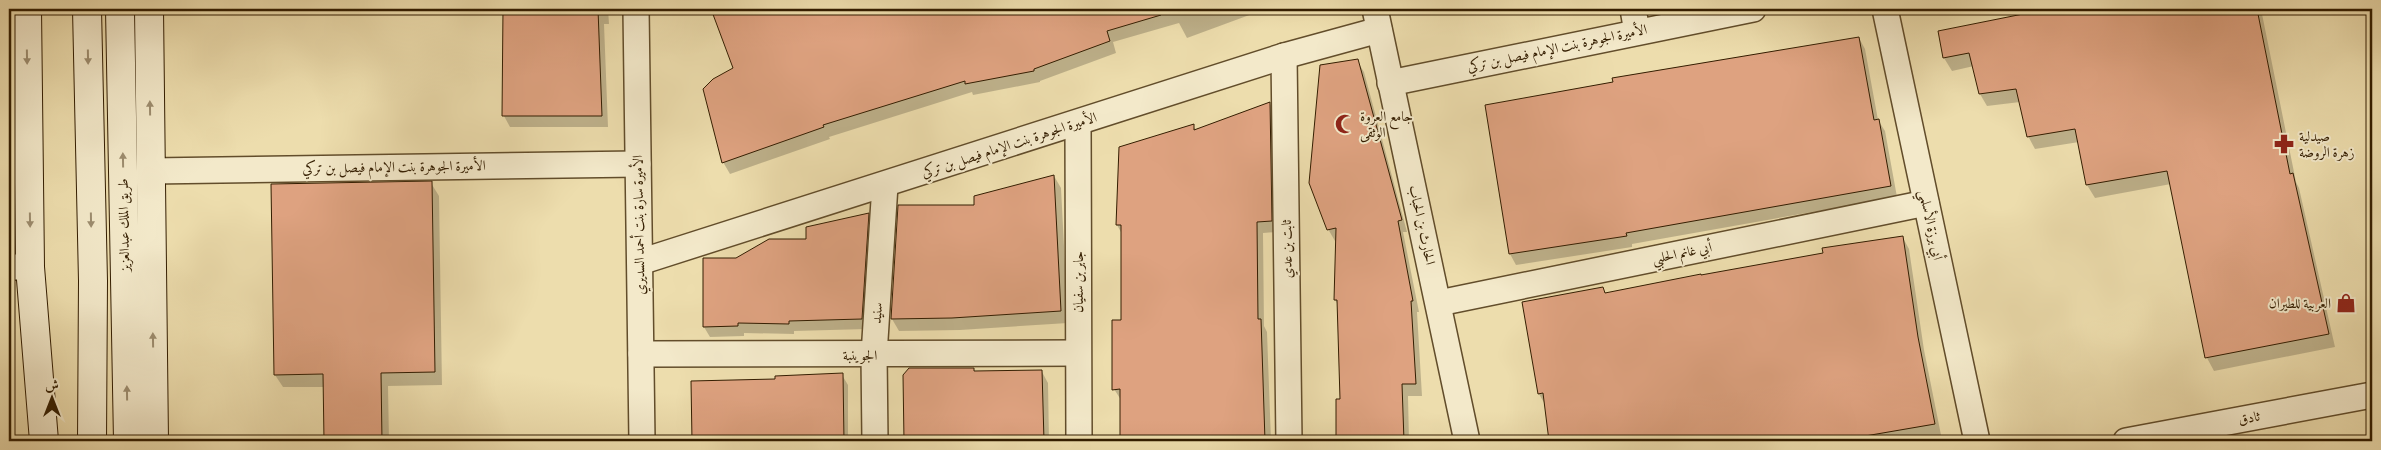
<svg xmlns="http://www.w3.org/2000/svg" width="2381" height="450" font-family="Alegreya,Amiri,serif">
<rect width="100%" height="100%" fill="#edddad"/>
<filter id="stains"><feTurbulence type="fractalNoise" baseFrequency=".004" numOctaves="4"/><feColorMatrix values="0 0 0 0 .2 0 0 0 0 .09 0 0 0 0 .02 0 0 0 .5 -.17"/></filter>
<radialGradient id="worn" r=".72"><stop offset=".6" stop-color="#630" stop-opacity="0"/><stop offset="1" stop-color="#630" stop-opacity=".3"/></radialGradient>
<g fill="#0003">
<polygon points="504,9 608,9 609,24 604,24 608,127 510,127 504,116"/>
<polygon points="713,9 1263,9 1263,10 1187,38 1179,23 1113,42 1116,53 1040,81 1040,82 973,95 972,92 829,137 830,139 730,174 723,162 734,69"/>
<polygon points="1452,9 1473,9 1454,13"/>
<polygon points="2054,9 2261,9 2296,182 2299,188 2335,347 2214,371 2207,358 2171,184 2095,198 2087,185 2079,142 2035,149 2028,136 2020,102 1987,106 1980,94 1974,66 1952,71 1944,58 1939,32"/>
<polygon points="1859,38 1865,49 1878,120 1885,131 1897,197 1632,244 1632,247 1516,265 1510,254 1486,106"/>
<polygon points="1357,61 1364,72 1407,232 1403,232 1419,312 1417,312 1422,396 1408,396 1409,441 1337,441 1338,400 1341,400 1339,306 1335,300 1337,241 1335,241 1328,229"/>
<polygon points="1270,104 1276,115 1277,232 1263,233 1264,326 1267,332 1271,441 1121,441 1121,400 1114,389 1122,321 1122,234 1117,225 1120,148 1193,126 1196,130"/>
<polygon points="1054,176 1061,188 1068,323 960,330 899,331 892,319 899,206 975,206"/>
<polygon points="431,183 439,196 442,385 388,386 389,441 326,441 325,387 283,387 275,375"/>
<polygon points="868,214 874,225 867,329 794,331 794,334 744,333 744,336 710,337 704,327 737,259 808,240"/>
<polygon points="1903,238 1909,249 1924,350 1941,435 1904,441 1550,441 1546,406 1539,394 1603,289 1606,294"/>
<polygon points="973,369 976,372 1042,372 1048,383 1049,441 906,441 904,376"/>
<polygon points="842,375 848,385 848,441 693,441 692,382 777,380"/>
</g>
<g fill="#dea280" stroke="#331d00">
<polygon points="503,9 598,9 602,116 502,116"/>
<polygon points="711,9 1160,9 1161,15 1107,31 1110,41 1034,69 1034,71 965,84 965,81 823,125 824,127 722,163 703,89 713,79 733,68"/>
<polygon points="2048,9 2257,9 2290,174 2293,173 2329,334 2205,358 2167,171 2086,185 2075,129 2027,137 2016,89 1979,94 1969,53 1943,58 1938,31"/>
<polygon points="1859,37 1874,120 1879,119 1891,186 1626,233 1627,236 1509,254 1485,105 1613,82 1612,78"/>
<polygon points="1358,59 1402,220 1398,221 1413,301 1411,301 1416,384 1402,384 1404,441 1336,441 1336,399 1340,399 1337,300 1334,300 1336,228 1327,230 1309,183 1320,65"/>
<polygon points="1270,102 1272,221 1257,222 1258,319 1261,319 1265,441 1120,441 1120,389 1112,390 1112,320 1121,320 1121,225 1116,225 1119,147 1194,124 1194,130"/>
<polygon points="1054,175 1061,311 952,318 891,319 898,205 974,205 974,196"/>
<polygon points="432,181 435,372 381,373 382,441 324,441 323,374 274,375 271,184"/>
<polygon points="869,213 862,319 789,321 789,324 738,323 738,326 703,327 703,258 736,258 769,239 806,239 806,227"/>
<polygon points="1903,236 1918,337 1935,424 1836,441 1549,441 1543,393 1538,394 1522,302 1603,287 1605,293 1701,274 1701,275 1823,253 1822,248"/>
<polygon points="909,368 974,368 974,371 1042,370 1044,441 904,441 903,375"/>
<polygon points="843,373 844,441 692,441 691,381 775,379 775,376"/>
</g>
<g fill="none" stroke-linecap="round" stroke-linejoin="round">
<defs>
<g id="minor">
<polyline points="636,9 642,441"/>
<polyline points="1375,9 1467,441"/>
<polyline points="1633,9 1637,32"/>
<polyline points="1885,9 1977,441"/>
<polyline points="1284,56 1289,441"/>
<polyline points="1390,83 1753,9"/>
<polyline points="1078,123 1079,441"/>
<polyline points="151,171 638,164"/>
<polyline points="640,262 1284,56 1379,30"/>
<polyline points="9,267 30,267"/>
<polyline points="1439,303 1926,203"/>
<polyline points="641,354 1078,353"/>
<polyline points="875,441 874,355 885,185"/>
<polyline points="2126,441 2372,395"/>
</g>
<g id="secondary">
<polyline points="27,9 30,267 44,441"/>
<polyline points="87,9 93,281 92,441"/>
<polyline points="120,9 128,441"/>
<polyline points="149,9 154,441"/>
</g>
</defs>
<use href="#minor" stroke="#624d2b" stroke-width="28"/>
<use href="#secondary" stroke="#331d00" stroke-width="30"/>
<use href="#minor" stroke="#f3e9ca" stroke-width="25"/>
<use href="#secondary" stroke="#f3e9ca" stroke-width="28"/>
</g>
<defs><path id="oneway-solid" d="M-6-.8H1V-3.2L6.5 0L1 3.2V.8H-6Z" transform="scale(1.25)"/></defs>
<g fill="#9d8d6f">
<use href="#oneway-solid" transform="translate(27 57) rotate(89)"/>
<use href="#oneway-solid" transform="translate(88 57) rotate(89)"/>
<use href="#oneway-solid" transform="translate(150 108) rotate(-91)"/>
<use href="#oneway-solid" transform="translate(123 160) rotate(-91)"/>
<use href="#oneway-solid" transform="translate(30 220) rotate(89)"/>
<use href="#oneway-solid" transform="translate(91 220) rotate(89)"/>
<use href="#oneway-solid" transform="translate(153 340) rotate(-91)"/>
<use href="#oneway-solid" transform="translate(127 393) rotate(-91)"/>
</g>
<defs>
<symbol id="mosque-bare" viewBox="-9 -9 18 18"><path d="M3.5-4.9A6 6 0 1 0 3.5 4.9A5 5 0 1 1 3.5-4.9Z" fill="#8f2418" stroke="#f3e9ca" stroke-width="2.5" paint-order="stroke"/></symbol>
<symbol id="pharmacy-bare" viewBox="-9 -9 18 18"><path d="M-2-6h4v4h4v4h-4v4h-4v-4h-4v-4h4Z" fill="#8f2418" stroke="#f3e9ca" stroke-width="2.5" paint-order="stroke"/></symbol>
<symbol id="shop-bare" viewBox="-9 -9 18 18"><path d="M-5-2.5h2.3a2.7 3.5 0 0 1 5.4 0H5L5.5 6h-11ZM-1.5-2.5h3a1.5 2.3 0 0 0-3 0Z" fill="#8f2418" stroke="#f3e9ca" stroke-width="2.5" paint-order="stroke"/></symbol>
</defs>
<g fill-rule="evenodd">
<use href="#mosque-bare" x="1331" y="110" width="28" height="28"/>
<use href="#pharmacy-bare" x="2270" y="130" width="28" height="28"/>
<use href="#shop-bare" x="2332" y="289" width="28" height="28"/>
</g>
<g text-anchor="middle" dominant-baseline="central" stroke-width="4" stroke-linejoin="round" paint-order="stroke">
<g font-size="14" fill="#331d00" stroke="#f3e9ca">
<text transform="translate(1557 48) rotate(-12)">الأميرة الجوهرة بنت الإمام فيصل بن تركي</text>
<text transform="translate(1009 145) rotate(-18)">الأميرة الجوهرة بنت الإمام فيصل بن تركي</text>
<text transform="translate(394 167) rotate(-1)">الأميرة الجوهرة بنت الإمام فيصل بن تركي</text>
<text transform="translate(124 225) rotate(-91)">طريق الملك عبدالعزيز</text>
<text transform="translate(639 225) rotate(-91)">الأميرة سارة بنت أحمد السديري</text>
<text transform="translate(1422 225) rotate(78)">الحارث بن الحباب</text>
<text transform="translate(1931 225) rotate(78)">أبي برزة الأسلمي</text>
<text transform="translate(1287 249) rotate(-91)">ثابت بن عدي</text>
<text transform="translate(1682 253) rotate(-12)">أبي غانم الحلبي</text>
<text transform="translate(1078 282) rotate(-90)">جابر بن سفيان</text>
<text transform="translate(877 313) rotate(-86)">سنيد</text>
<text x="860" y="355">الجوينبة</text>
<text transform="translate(2249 418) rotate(-11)">ثادق</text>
</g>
<g font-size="14" fill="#331d00" stroke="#f3e9ca" text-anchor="start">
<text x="1360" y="116">جامع العروة<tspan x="1360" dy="16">الوثقى</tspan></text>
<text x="2299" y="136">صيدلية<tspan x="2299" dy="16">زهرة الروضة</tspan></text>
<text x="2331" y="303" text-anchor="end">العربية للطيران</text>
</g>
</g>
<rect width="2381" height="450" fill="none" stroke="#edddad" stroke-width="30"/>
<rect x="10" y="10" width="2361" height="430" fill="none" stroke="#331d00" stroke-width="2.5"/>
<rect x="15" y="15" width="2351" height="420" fill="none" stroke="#331d00"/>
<g transform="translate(52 398)" stroke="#f3e9ca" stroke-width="4" paint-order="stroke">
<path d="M0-4L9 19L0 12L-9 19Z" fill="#331d00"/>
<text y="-8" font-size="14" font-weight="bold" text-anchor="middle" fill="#331d00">ش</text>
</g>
<rect width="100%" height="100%" filter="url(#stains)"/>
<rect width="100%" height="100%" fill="url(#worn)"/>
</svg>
